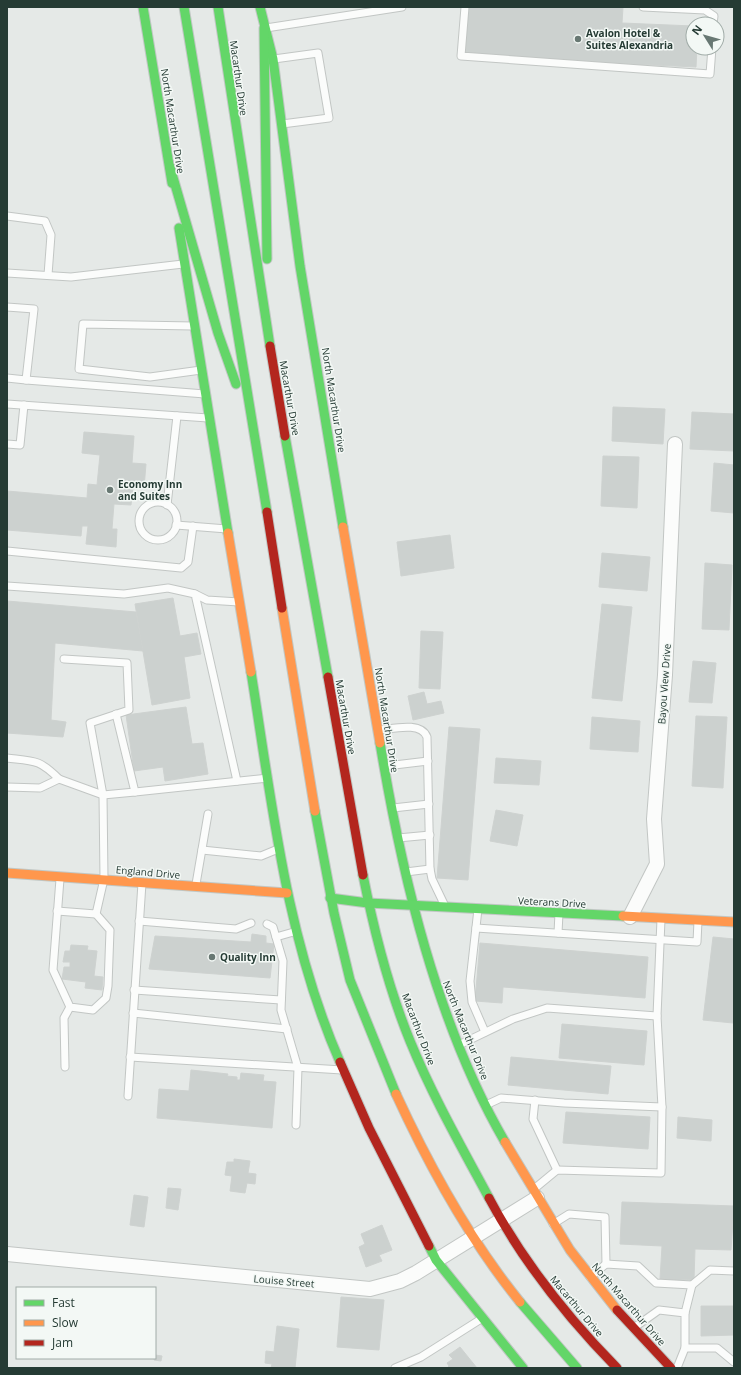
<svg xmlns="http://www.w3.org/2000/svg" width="741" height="1375" font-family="'Open Sans',sans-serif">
<rect width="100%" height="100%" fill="#e5e9e7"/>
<g fill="#ccd1cf" stroke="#ced2d0">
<polygon points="465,7 623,7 622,23 693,26 693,48 697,48 696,67 461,56"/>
<polygon points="613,407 665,409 663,444 612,441"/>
<polygon points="692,412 734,414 734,451 690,449"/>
<polygon points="84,432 134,436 132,463 146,464 144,488 133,487 131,505 114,504 112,529 117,529 116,547 86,544 88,526 82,526 81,536 7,530 7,491 87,498 88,484 97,485 100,455 82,453"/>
<polygon points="603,456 639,457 637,508 601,506"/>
<polygon points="714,463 734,465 734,513 711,511"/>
<polygon points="450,535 454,568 401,576 397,542"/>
<polygon points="602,553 650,557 647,591 599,587"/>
<polygon points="705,563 732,565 729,630 702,629"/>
<polygon points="173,598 180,636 197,633 201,654 184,657 190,698 152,705 135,604"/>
<polygon points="7,601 136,612 143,651 55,643 51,720 66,722 63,737 7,733"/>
<polygon points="602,604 632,607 622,701 592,698"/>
<polygon points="421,631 443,632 440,689 419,688"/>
<polygon points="693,661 716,663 712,703 689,702"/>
<polygon points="424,692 427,704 441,701 444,713 413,720 408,696"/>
<polygon points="186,707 192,744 203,743 208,774 165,781 163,767 134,771 126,715"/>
<polygon points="696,716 727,717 723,788 692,786"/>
<polygon points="592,717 640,721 638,752 590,749"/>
<polygon points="449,727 480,729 468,880 437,878"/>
<polygon points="496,758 541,761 539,785 494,783"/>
<polygon points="496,810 523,815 517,846 490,841"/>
<polygon points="252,934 266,936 266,943 274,944 270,978 149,969 155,936 251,942"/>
<polygon points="713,937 734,939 733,1023 703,1020"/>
<polygon points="480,943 648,957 645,998 503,987 502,1003 475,1001"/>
<polygon points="71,945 88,946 87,950 97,951 94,976 103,977 102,990 85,988 86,982 62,979 64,967 70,967 70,962 63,962 65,951 70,951"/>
<polygon points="562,1024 647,1031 644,1065 559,1058"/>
<polygon points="511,1057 611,1066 608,1094 508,1085"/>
<polygon points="191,1070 228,1074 227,1076 237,1077 237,1080 240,1080 241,1073 264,1075 263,1081 276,1082 272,1128 157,1118 159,1089 189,1091"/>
<polygon points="566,1112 650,1117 648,1149 563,1143"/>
<polygon points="678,1117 712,1120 711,1141 677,1138"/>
<polygon points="234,1159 250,1161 248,1173 256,1174 255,1184 247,1183 245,1193 230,1191 232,1176 225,1175 227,1162 234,1162"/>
<polygon points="168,1188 181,1189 178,1210 166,1208"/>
<polygon points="134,1195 148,1197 144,1227 130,1225"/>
<polygon points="622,1202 734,1206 731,1250 695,1249 694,1280 660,1279 662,1246 620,1244"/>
<polygon points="382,1225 392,1250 379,1255 382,1261 366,1267 359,1247 365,1244 361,1234"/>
<polygon points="341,1297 384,1300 379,1350 337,1347"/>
<polygon points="701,1306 734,1306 734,1335 701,1336"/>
<polygon points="277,1326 299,1329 295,1368 271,1368 272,1364 265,1363 266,1351 274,1352"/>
<polygon points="460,1347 477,1368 447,1368 449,1366 447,1363 453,1359 449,1355"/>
<polygon points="155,1355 162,1356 161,1361 154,1360"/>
</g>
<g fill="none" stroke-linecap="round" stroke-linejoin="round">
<defs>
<g id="lane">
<polyline points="465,7 461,56 710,74 712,48"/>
<polyline points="643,7 705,10 714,16 713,24"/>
<polyline points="266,28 402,7"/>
<polyline points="274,59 318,53 329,118 282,124"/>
<polyline points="7,216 45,221 51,235 48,275"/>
<polyline points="7,273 71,277 183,264"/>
<polyline points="7,307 34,309 26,380 7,378"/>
<polyline points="193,326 83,324 79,369 150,377 201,370"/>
<polyline points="26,380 205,394"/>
<polyline points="7,404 208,418"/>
<polyline points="7,444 20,445 24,405"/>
<circle cx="158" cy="521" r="19"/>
<polyline points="167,505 177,416"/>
<polyline points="176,525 227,529"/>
<polyline points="7,551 181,568 188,562 193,526"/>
<polyline points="7,586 124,594 168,588 195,594 237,781"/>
<polyline points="195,594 207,600 239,602"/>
<path d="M378,730c14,-1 43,-9 49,7l3,132 2,10 12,25"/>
<path d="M7,758c27,3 32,1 52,21"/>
<polyline points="386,766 428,761"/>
<polyline points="7,787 40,788 59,779 103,795 135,792 116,714"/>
<polyline points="135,792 268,778"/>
<polyline points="393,808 429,804"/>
<polyline points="398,838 430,835"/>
<polyline points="202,850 261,856 278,849"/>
<polyline points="406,872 430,869"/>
<polyline points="60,879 53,970 70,1007 93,1010 106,998 108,986 110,930 96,914"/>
<polyline points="196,884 208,814"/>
<polyline points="478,909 470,981 472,1002 485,1032"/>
<polyline points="57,911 96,914 104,879 103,795 90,723 129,710 127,663 64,659"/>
<polyline points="139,921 236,929 251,923"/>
<polyline points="267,924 273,927 283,961 281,1010 298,1068 296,1125"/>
<polyline points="476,928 697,942 698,921"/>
<polyline points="558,933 559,913"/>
<polyline points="276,937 297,931"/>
<polyline points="134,990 281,1000"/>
<polyline points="133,1013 287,1029"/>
<polyline points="461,1044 513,1019 547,1008 657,1016"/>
<polyline points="130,1057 342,1070"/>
<polyline points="65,1067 64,1018 70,1007"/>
<polyline points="128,1096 142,883"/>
<polyline points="535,1100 533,1119 557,1170"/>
<polyline points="486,1105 501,1098 564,1103 662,1107"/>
<polyline points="534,1189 557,1170 661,1173 662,1107 657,1016 661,919"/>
<polyline points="553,1224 569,1214 605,1217 606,1264"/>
<polyline points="590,1277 606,1264 638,1266 656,1283 692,1285"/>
<polyline points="685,1313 692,1285 710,1270 734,1271"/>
<polyline points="635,1327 659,1310 685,1313 685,1348 677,1368"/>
<polyline points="685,1348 717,1348 734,1362"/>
<polyline points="395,1368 421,1357 481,1319"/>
</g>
<g id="street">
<polyline points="630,917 657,864 654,819 665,675 675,444"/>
<polyline points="7,1254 370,1289 400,1281 416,1273 537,1198"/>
</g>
<g id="fast">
<polyline points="143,7 172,183"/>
<polyline points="184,7 267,512"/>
<polyline points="218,7 270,346"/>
<polyline points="260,7 273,59 300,266 343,527"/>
<polyline points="264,28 267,259"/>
<polyline points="170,167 218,333 236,384"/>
<polyline points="179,228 228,533"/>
<polyline points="285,436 328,677"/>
<path d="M251,672c21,131 35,267 89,390"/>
<path d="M380,743c22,133 57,282 125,399"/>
<polyline points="315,811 334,913 350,980 396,1094"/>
<path d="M363,875c11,56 25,112 47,166 22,54 51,105 79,157"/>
<polyline points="330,898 368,903"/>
<polyline points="368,903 623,916"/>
<polyline points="429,1246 436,1260 523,1368"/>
<polyline points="520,1302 577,1368"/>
</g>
<g id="slow">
<polyline points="343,527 380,743"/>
<polyline points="228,533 251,672"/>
<polyline points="282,608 315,811"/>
<polyline points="7,873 287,893"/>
<polyline points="623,916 734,922"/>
<path d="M396,1094c34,74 73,145 124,208"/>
<polyline points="505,1142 570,1250 617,1310"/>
</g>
<g id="jam">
<polyline points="270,346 285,436"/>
<polyline points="267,512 282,608"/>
<polyline points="328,677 363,875"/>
<polyline points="340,1062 369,1128 429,1246"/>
<path d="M489,1198c34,64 77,118 128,170"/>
<polyline points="617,1310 671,1368"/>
</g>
</defs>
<use href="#lane" stroke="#c2c6c4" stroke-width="9"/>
<use href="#street" stroke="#c2c6c4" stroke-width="16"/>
<use href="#fast" stroke="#c1c7c4" stroke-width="11"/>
<use href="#slow" stroke="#c1c7c4" stroke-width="11"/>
<use href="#jam" stroke="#c1c7c4" stroke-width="11"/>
<use href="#lane" stroke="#fbfcfb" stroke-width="7"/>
<use href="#street" stroke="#fbfcfb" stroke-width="14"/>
<use href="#fast" stroke="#63d668" stroke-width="9"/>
<use href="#slow" stroke="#ff974d" stroke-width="9"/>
<use href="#jam" stroke="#b3261e" stroke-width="9"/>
</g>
<g fill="#687873" stroke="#f3f8f5" stroke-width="1.5">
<circle cx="578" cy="39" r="4"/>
<circle cx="110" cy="490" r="4"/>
<circle cx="212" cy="957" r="4"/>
</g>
<g text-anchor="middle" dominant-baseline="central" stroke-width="3" stroke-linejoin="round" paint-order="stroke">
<g font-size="10" font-weight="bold" fill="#253b34" stroke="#f3f8f5" text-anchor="start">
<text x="586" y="33">Avalon Hotel &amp;<tspan x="586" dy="12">Suites Alexandria</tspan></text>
<text x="118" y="484">Economy Inn<tspan x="118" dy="12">and Suites</tspan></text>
<text x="220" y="957">Quality Inn</text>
</g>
<g font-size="10" fill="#253b34" stroke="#f3f8f5">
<text transform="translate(239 78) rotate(82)">Macarthur Drive</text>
<text transform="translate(173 121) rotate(81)">North Macarthur Drive</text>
<text transform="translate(290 398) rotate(80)">Macarthur Drive</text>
<text transform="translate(334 400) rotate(81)">North Macarthur Drive</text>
<text transform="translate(664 684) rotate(-86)">Bayou View Drive</text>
<text transform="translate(346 717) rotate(80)">Macarthur Drive</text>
<text transform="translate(387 720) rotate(81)">North Macarthur Drive</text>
<text transform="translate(148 872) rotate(5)">England Drive</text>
<text transform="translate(552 902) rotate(3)">Veterans Drive</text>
<text transform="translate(419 1029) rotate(69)">Macarthur Drive</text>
<text transform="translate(466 1030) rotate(68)">North Macarthur Drive</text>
<text transform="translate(284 1281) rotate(5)">Louise Street</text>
<text transform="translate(629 1304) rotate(49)">North Macarthur Drive</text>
<text transform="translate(577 1306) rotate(50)">Macarthur Drive</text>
</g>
</g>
<rect width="741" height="1375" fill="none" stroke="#253b34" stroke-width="16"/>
<rect x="16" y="1287" width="140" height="72" fill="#f3f8f5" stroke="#a1aca8"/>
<rect x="24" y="1300" width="20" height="6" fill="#63d668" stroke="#a1aca8"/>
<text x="52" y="1307" font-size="12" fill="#253b34">Fast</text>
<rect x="24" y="1320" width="20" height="6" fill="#ff974d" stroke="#a1aca8"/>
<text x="52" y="1327" font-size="12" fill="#253b34">Slow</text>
<rect x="24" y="1340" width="20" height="6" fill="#b3261e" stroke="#a1aca8"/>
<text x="52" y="1347" font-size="12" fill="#253b34">Jam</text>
<g transform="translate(705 36) rotate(307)"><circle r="19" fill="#f3f8f5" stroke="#a1aca8"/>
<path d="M0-3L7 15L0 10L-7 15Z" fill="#687873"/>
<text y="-6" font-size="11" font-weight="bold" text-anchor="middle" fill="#253b34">N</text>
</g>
</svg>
